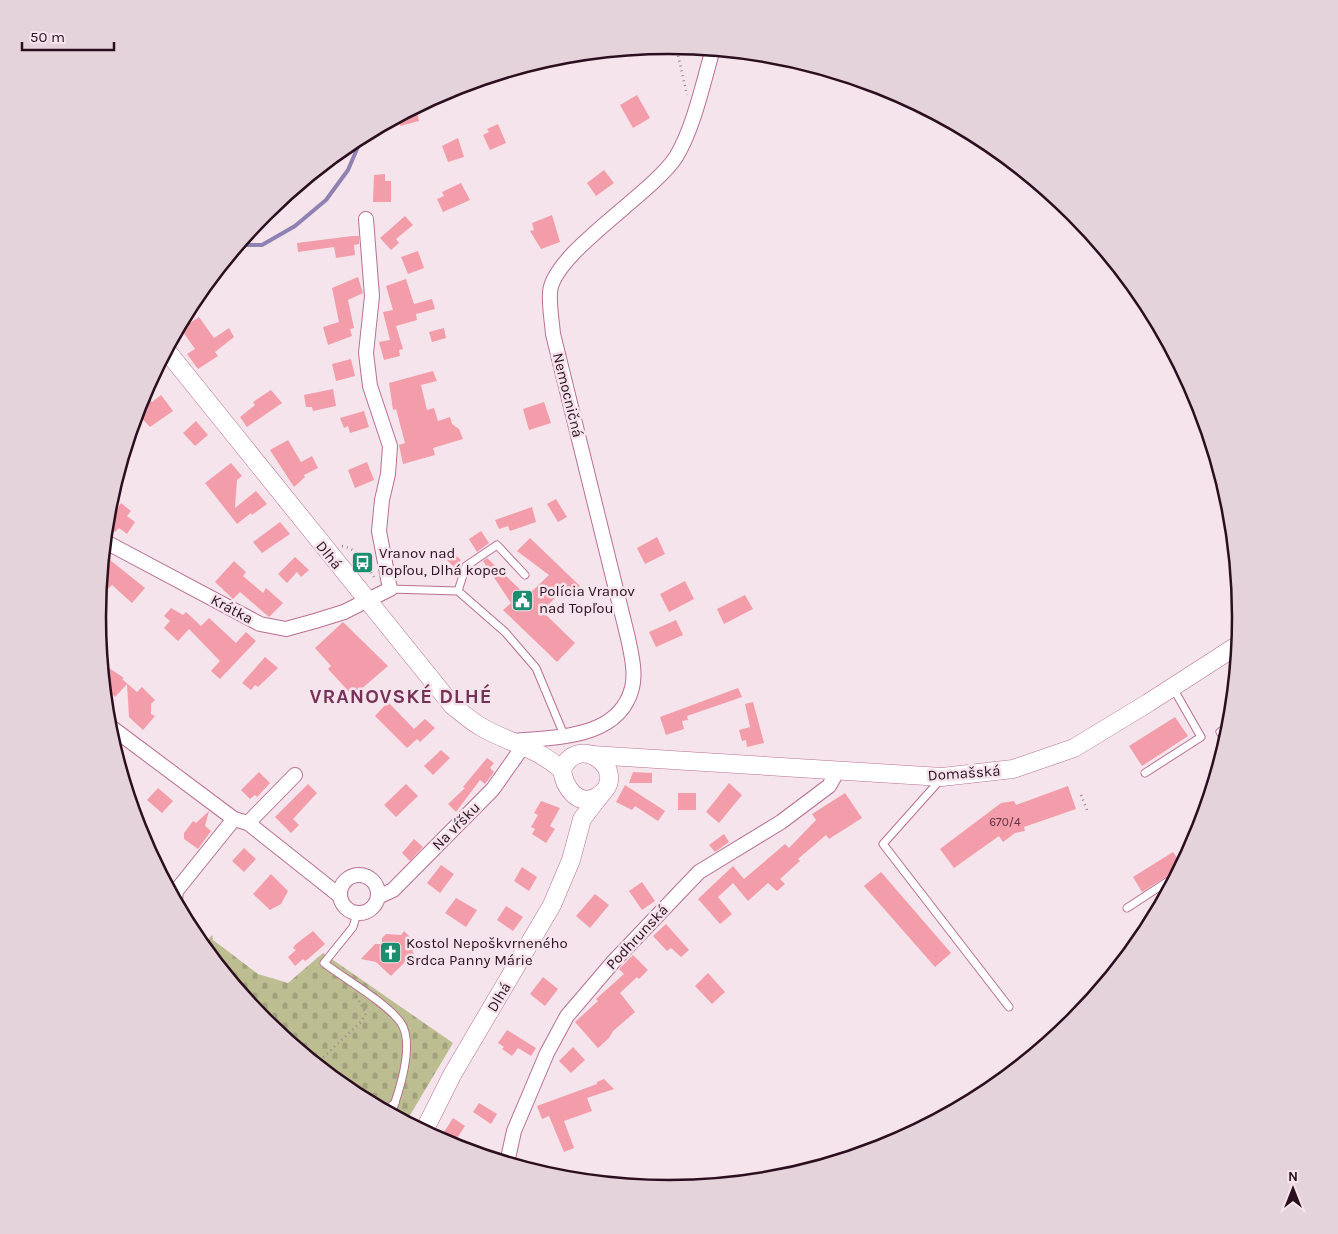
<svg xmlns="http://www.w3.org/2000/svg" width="1338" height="1234" font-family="Karla,sans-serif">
<defs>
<pattern id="cemetery-stones" width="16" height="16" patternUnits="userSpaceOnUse" patternTransform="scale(1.25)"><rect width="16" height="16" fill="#bcbd91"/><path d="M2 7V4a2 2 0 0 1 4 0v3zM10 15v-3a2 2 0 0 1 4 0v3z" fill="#a2a17d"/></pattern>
</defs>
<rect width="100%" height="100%" fill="#f5e4eb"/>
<polygon fill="url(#cemetery-stones)" points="212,935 213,940 258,974 288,983 323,953 453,1043 406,1122 351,1092 264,1021 203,946"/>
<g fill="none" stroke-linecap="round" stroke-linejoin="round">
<polyline stroke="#8f82b3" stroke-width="4" points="238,245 262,245 295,226 326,200 348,170 363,135"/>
</g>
<g fill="#f39daa">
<polygon points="637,95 650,118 633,128 620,105"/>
<polygon points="416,107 419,121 400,126 399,116"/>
<polygon points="498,124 506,143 490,150 483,135 489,132 487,129"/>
<polygon points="458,138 464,157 448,162 442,146"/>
<polygon points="604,170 614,183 596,196 587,183"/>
<polygon points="385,174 385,181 391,181 391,202 373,202 374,175"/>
<polygon points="461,183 470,200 443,212 437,199 444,196 442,192"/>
<polygon points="552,215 560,242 541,249 530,231 534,230 532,223"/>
<polygon points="405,216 413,225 396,239 399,243 391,250 380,238"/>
<polygon points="352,236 359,236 359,244 354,245 355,255 336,258 334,247 298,252 297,243"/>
<polygon points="418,251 424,268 408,274 401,257"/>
<polygon points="358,277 363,293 348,300 354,328 350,329 352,336 328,345 323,327 339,322 332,288"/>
<polygon points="406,279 414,304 432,299 435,309 416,314 417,320 396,326 403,349 399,350 400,356 384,360 379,342 390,340 383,312 393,310 386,286"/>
<polygon points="199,317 214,338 229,328 234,337 215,352 218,356 198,369 187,354 195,349 181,329"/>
<polygon points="444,328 446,338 432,342 429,332"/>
<polygon points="351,359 355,376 336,381 332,364"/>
<polygon points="433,371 437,381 421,385 427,410 434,408 438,421 450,417 452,424 459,429 463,439 433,448 435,455 403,464 399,445 405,443 396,409 393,410 389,383"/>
<polygon points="333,389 336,406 313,411 312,407 306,407 304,395"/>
<polygon points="271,390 282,403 247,427 240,417 255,405 253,402"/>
<polygon points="144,391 152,402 161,395 173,411 150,427 136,412"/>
<polygon points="544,402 551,423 529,430 523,409"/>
<polygon points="364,411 369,427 350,433 348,426 344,428 340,418"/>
<polygon points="196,421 208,435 195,446 183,433"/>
<polygon points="288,440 301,462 312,456 318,468 304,475 305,477 294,487 270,450"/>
<polygon points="367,462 374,480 355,488 348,470"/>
<polygon points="231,463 242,476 237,480 235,508 256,491 267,504 252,515 251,513 237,524 205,483"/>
<polygon points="556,499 567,517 558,522 547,504"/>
<polygon points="121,503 131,511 127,516 135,522 127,534 119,528 115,532 106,525 108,505 117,509"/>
<polygon points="532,507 536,522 510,531 508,526 499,529 495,520"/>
<polygon points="280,522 290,534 262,553 253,542"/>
<polygon points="481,531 489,543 477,552 469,539"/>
<polygon points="657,537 665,554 645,564 637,548"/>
<polygon points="530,538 580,586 571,596 560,593 542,611 575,643 557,662 503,610 511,603 483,561 487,558 527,596 549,575 517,551"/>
<polygon points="452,552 461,560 454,567 446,559"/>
<polygon points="295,557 309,570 301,577 297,572 287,583 278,574"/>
<polygon points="110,560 145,588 132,603 112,585 108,589 100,582 102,569"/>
<polygon points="234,561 246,572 243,576 263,593 266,588 283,603 269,617 240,592 233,599 215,582"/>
<polygon points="685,581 694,599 669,612 660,594"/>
<polygon points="745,595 753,609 724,624 717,609"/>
<polygon points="171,608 183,615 186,612 201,626 209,618 236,643 246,632 256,641 220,679 211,671 220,661 189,629 178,641 164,628 170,621 164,616"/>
<polygon points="676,620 683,635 656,647 649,632"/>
<polygon points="343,622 388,666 353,696 328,669 331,666 315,648"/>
<polygon points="265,657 278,668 258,687 255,685 251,690 242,683"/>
<polygon points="109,668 124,678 122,679 137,692 142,687 155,700 151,704 151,714 155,716 143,730 129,717 127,684 115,697 104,686 103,675"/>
<polygon points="738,688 742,697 687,716 686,712 688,720 682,721 684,729 666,735 660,717"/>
<polygon points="388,702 414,729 425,719 435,728 420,742 417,739 407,748 375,716"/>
<polygon points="753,702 764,743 747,747 746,740 742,741 739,730 750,727 745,704"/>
<polygon points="1175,717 1188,736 1142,766 1129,746"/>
<polygon points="441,750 450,758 433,775 424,766"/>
<polygon points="487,758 494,763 490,768 494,772 485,784 480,780 456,812 448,804 465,788 463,787"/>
<polygon points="259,772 270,783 257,797 255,795 250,799 241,790"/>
<polygon points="633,772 652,773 652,783 629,783"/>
<polygon points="729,783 742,795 719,823 706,812"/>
<polygon points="308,784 317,793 293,819 299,825 291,833 275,817"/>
<polygon points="406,784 418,796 396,817 384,805"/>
<polygon points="625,785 665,811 658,821 635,806 632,810 616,802"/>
<polygon points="1068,786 1076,809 1024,827 1025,831 1015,833 1003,842 999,836 954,868 940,849 1001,803 1014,801 1016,805"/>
<polygon points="158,788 173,801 162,813 147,800"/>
<rect x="678" y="793" width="18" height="17"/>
<polygon points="845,793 862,818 829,839 826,835 798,859 800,861 780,879 785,884 777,891 768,883 748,901 733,883 718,897 732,914 720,924 698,899 733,866 744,879 785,844 789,848 816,820 812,814"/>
<polygon points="541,801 560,808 550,826 555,829 546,843 532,834 535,829 531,827 538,815 534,813"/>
<polygon points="209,811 205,826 211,831 198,849 184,839 184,833 193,821 196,823"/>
<polygon points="724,834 729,842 715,852 709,845"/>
<polygon points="414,839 423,847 410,861 402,853"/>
<polygon points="244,848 256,859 244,872 232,861"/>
<polygon points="1173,852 1182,865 1180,868 1142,892 1133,877"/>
<polygon points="441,865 454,874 440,893 427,883"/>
<polygon points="522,867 537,877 529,891 514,881"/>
<polygon points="881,872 951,953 935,967 864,886"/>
<polygon points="271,874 288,891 281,904 270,910 253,894"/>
<polygon points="642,882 655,901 642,910 629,891"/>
<polygon points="595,894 609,905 590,928 576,916"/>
<polygon points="456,898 477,910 466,927 445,913"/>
<polygon points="506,906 523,917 513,931 497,920"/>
<polygon points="666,924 689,950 681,957 671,948 667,951 653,936"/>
<polygon points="313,931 325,944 308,959 305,961 303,959 295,966 288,957 296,950 293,948 296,944"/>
<polygon points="404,931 419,946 412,952 414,953 391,976 376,962 361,959 375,944 382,944 382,938 386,934 401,935"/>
<polygon points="633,955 648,970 639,979 637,977 620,993 635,1012 613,1031 609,1038 598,1048 575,1022 598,1001 596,999 624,974 619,969"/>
<polygon points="708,973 725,992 712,1004 695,986"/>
<polygon points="543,977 558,989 545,1006 530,994"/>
<polygon points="507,1030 536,1048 531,1056 518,1048 512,1056 502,1049 504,1047 498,1043"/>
<polygon points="573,1047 585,1060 571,1073 559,1061"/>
<polygon points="604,1079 614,1089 587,1098 592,1111 564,1121 574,1148 564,1152 549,1116 542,1119 537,1106 597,1084 597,1082"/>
<polygon points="479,1103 497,1114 491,1124 473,1112"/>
<polygon points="453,1118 465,1126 452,1146 439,1140"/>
</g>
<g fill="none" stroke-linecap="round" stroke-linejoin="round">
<defs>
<g id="service">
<polyline points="390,589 458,591 505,632 536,668 564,735"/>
<polyline points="458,591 466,566 497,545 525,575"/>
<polyline points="1226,741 1220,732 1230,724"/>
<polyline points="1145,773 1201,737 1173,688"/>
<polyline points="941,779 883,844 1009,1007"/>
<polyline points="1127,908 1176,876"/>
<path d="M357,913l-4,14 -29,36c21,16 63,40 77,60 14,21 -2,69 -10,91"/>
<polyline points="385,1111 395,1103"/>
</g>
<g id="minor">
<polyline points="104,541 260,624 286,629 315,621 344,612 390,589 379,531 382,500 388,474 390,446 370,386 366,353 372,296 366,219"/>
<polyline points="107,724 234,819 248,823 340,896"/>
<path d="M513,741c43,-4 106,-2 119,-53 4,-16 -1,-35 -4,-50l-75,-304c-1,-13 -4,-28 -3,-42 3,-39 102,-98 126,-135 18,-30 27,-74 37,-108"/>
<polyline points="248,823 295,775"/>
<circle cx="359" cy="894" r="19"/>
<polyline points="378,897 393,890 493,789 524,745"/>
<polyline points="175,900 176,891 234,819"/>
<polyline points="507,1163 514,1131 547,1053 567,1016 614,961 699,872 781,822 829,786 838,770"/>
</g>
<g id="tertiary">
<path d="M166,350l286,355c10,8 20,17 31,23 29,16 53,19 79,42 2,16 16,39 36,26 34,-23 -19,-66 -36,-26"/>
<polyline points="592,755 942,777 1013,769 1074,748 1148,703 1238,645"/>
<polyline points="424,1131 452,1075 552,905 571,860 582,819 602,793"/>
</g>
</defs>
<use href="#service" stroke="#b96f94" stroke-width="9"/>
<use href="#minor" stroke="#b96f94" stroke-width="16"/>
<use href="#tertiary" stroke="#b96f94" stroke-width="19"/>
<g stroke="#9c8590" stroke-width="2.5" stroke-dasharray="1 4" stroke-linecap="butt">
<polyline points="676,46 687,95"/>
<path d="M342,546c15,2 24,19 32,31"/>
<polyline points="1081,795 1087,810"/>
<polyline points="316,1064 361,1022 366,1013 356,996"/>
</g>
<use href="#service" stroke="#fff" stroke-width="7"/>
<use href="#minor" stroke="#fff" stroke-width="14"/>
<use href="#tertiary" stroke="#fff" stroke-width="18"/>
</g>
<defs>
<symbol id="bus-square" viewBox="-11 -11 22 22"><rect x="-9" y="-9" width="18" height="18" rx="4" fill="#1c8e70" stroke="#f5e4eb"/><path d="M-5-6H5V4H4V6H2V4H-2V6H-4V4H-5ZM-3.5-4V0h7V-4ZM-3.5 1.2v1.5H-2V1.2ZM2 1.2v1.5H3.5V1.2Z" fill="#fff"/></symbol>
<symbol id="civic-square" viewBox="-11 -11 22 22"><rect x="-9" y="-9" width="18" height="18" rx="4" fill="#1c8e70" stroke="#f5e4eb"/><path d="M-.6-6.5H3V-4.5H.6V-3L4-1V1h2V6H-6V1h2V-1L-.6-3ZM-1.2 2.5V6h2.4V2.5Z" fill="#fff"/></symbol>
<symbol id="church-square" viewBox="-11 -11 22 22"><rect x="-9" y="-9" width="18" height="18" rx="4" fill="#1c8e70" stroke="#f5e4eb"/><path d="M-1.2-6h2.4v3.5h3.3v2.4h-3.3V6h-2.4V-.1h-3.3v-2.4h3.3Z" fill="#fff"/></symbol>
</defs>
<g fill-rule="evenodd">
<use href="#bus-square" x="350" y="550" width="25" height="25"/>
<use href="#civic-square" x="510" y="588" width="25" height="25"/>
<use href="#church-square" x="378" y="940" width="25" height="25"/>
</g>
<g text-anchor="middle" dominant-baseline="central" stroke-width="5" stroke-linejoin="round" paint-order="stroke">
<g font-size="12" fill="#5e3242">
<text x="1005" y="822">670/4</text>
</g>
<g font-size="15" fill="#2c0f1f" stroke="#f5e4eb">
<text transform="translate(568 395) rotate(76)">Nemocničná</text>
<text transform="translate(329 555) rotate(51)">Dlhá</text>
<text transform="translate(232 609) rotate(28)">Krátka</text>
<text transform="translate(964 773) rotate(-4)">Domašská</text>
<text transform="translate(456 826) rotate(-45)">Na vŕšku</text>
<text transform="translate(637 937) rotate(-47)">Podhrunská</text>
<text transform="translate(499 997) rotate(-59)">Dlhá</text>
</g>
<g font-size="15" fill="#2c0f1f" stroke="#f5e4eb" text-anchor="start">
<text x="379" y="553">Vranov nad<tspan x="379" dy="17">Topľou, Dlhá kopec</tspan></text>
<text x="539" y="591">Polícia Vranov<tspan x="539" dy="17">nad Topľou</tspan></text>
<text x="406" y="943">Kostol Nepoškvrneného<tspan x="406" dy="17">Srdca Panny Márie</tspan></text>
</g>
<g font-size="20" font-weight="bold" letter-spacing="1" fill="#763256" stroke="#f5e4eb">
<text x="401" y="696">VRANOVSKÉ DLHÉ</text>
</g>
</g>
<path d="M0 0H1338V1234H0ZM106 617a563 563 0 1 1 1126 0a563 563 0 1 1-1126 0Z" fill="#e5d3db" fill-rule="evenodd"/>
<path fill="none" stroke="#2c0f1f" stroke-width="2.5" d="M106 617a563 563 0 1 1 1126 0a563 563 0 1 1-1126 0Z"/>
<g transform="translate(1293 1189)" stroke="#f5e4eb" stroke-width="4" paint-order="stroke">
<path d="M0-4L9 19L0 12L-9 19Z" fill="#2c0f1f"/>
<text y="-8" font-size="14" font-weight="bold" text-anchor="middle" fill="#2c0f1f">N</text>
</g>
<path d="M22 42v8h92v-8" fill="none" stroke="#2c0f1f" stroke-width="2.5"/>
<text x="30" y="42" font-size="15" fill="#2c0f1f" stroke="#f5e4eb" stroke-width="4" paint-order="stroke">50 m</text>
</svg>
